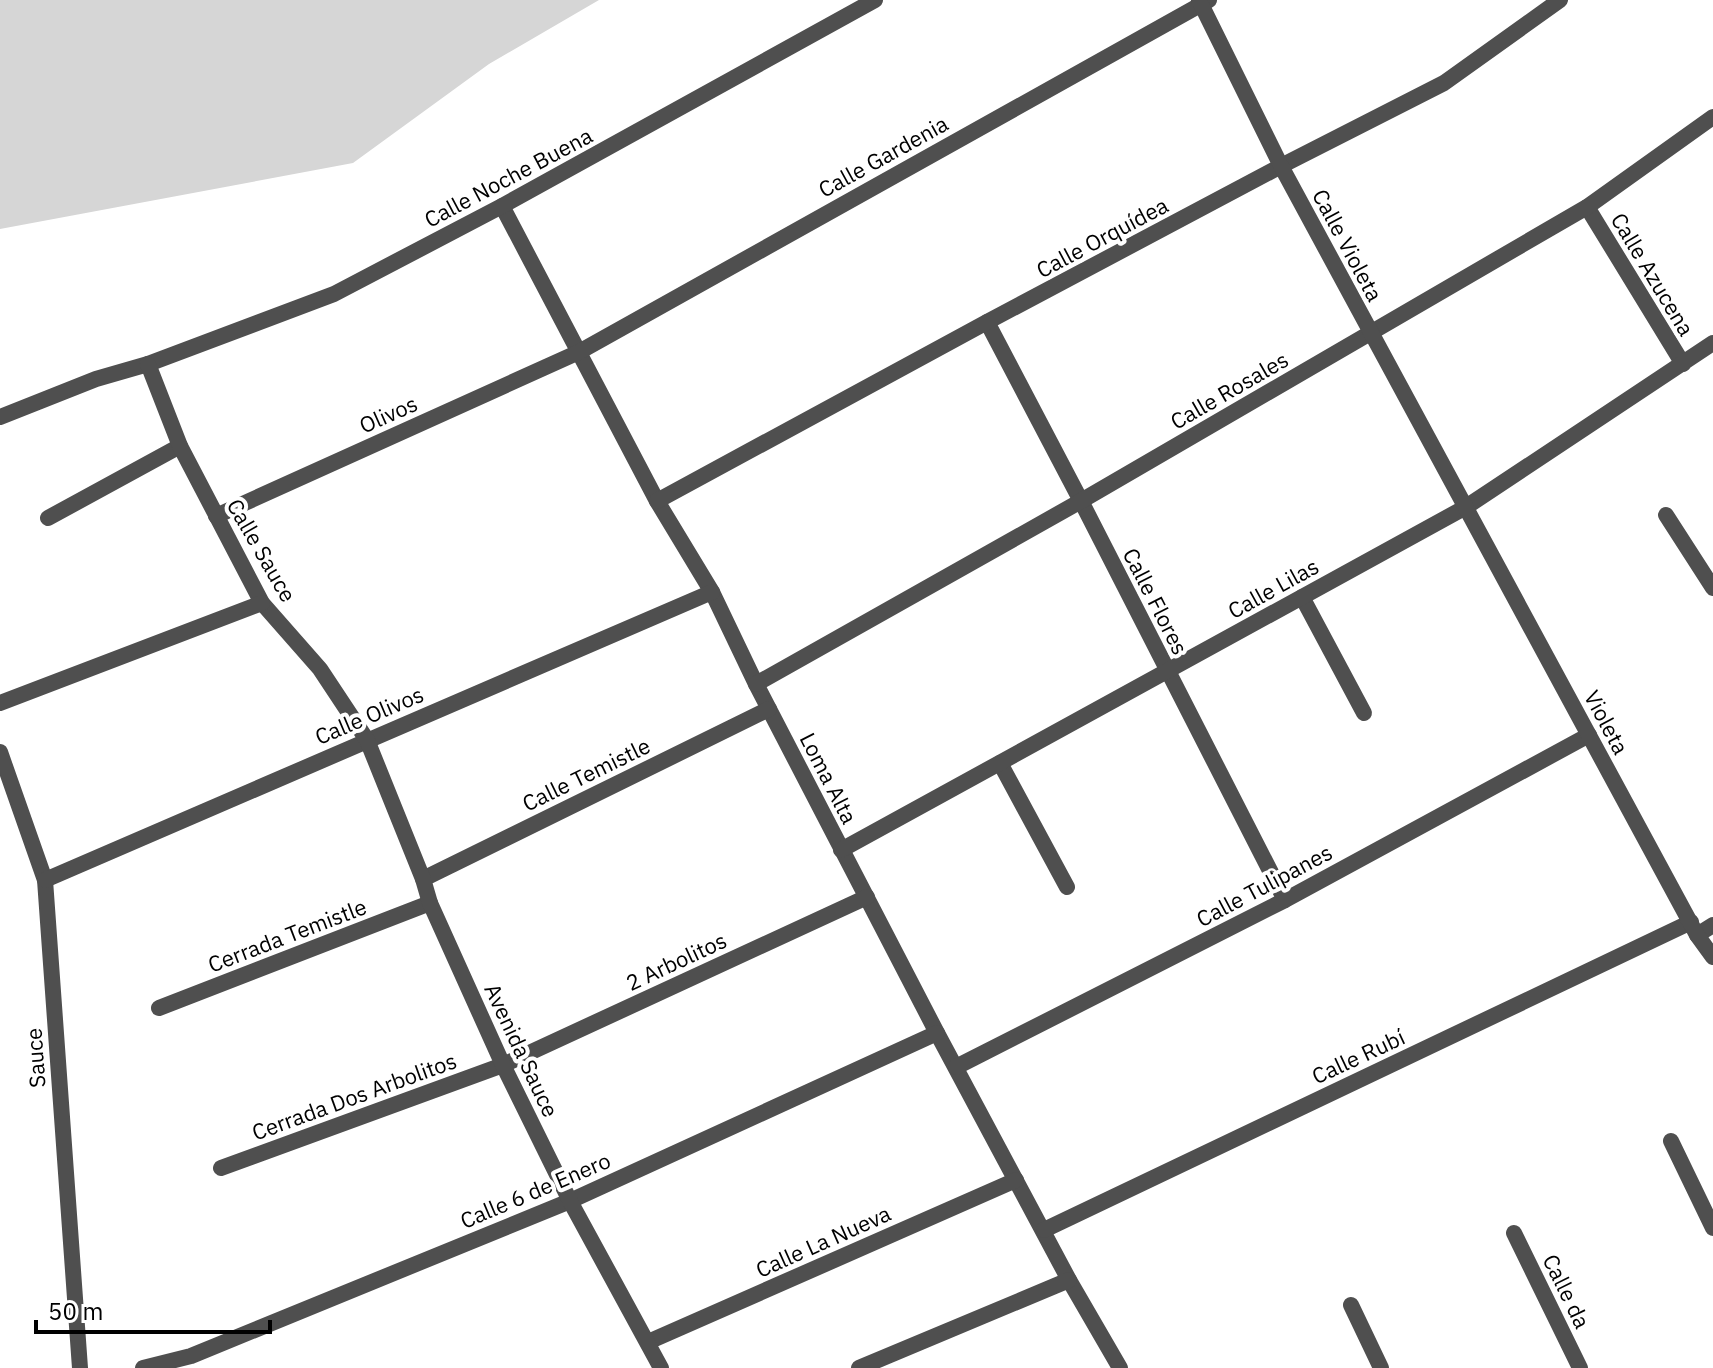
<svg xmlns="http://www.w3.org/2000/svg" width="1713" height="1368" font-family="'IBM Plex Sans',sans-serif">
<rect width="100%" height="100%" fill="#fff"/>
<polygon fill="#d6d6d6" points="0,0 599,0 489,64 353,163 0,229"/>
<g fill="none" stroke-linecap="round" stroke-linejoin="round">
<g stroke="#4f4f4f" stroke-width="16">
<polyline points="502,206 657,501 712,592 756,684 937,1033 1069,1280 1120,1368"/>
<polyline points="1587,207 1683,364"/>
<polyline points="987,322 1081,501 1285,900"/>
<polyline points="0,417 96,379 148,364 334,294 502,206 875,0"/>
<polyline points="657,501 987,322 1281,166 1444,83 1560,0"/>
<polyline points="1666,515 1713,588"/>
<polyline points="216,516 579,352 1209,0"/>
<polyline points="48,518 180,446"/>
<polyline points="1302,597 1364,713"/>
<polyline points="756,684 1081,501 1587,207 1713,117"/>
<polyline points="0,752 45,880 80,1368"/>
<polyline points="1000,763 1067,887"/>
<polyline points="841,850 1466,507 1713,343"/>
<polyline points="423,879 769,709"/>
<polyline points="45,880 712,592"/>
<polyline points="1697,935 1713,925"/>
<polyline points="159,1008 430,903"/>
<polyline points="956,1067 1285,900 1589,735"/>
<polyline points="1671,1141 1713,1228"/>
<polyline points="221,1168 503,1065 867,897"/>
<polyline points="1044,1230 1691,922"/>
<polyline points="1514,1233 1580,1368"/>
<polyline points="1351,1305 1381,1368"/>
<polyline points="648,1342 1016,1180"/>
<polyline points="143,1368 191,1356 570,1201 937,1033"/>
<polyline points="859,1368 1069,1280"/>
</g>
<g stroke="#4f4f4f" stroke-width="16">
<polyline points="1199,0 1281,166 1697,935 1713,957"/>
<polyline points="148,364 180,446 262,603 320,669 367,740 423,879 430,903 503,1065 570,1201 661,1368"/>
<polyline points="0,703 262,603"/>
</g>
</g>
<g text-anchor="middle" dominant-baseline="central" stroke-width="8" stroke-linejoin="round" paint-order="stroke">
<g font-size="22" fill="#000" stroke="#fff">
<text transform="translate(883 156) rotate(-29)">Calle Gardenia</text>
<text transform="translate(508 177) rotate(-28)">Calle Noche Buena</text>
<text transform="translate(1102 237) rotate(-28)">Calle Orquídea</text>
<text transform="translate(1348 245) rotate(62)">Calle Violeta</text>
<text transform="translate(1653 274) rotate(59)">Calle Azucena</text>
<text transform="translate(1229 390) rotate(-30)">Calle Rosales</text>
<text transform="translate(388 414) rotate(-24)">Olivos</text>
<text transform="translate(262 550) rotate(60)">Calle Sauce</text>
<text transform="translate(1273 588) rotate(-29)">Calle Lilas</text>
<text transform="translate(1156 601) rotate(63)">Calle Flores</text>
<text transform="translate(369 715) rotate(-23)">Calle Olivos</text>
<text transform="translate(1607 722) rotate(62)">Violeta</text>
<text transform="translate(586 774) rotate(-26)">Calle Temistle</text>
<text transform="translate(829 778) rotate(63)">Loma Alta</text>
<text transform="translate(1264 885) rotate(-28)">Calle Tulipanes</text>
<text transform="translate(287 935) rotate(-21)">Cerrada Temistle</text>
<text transform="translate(676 961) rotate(-25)">2 Arbolitos</text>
<text transform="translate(522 1050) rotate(65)">Avenida Sauce</text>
<text transform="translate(1358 1056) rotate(-25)">Calle Rubí</text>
<text transform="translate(35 1058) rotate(-94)">Sauce</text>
<text transform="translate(354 1096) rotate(-20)">Cerrada Dos Arbolitos</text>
<text transform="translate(535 1190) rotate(-23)">Calle 6 de Enero</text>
<text transform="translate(823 1241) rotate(-24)">Calle La Nueva</text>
<text transform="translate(1567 1291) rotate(64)">Calle da</text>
</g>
</g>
<path d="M36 1320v12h234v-12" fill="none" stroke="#000000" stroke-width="4"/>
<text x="48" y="1320" font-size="24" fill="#000000" stroke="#ffffff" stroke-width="6" paint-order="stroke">50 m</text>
</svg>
